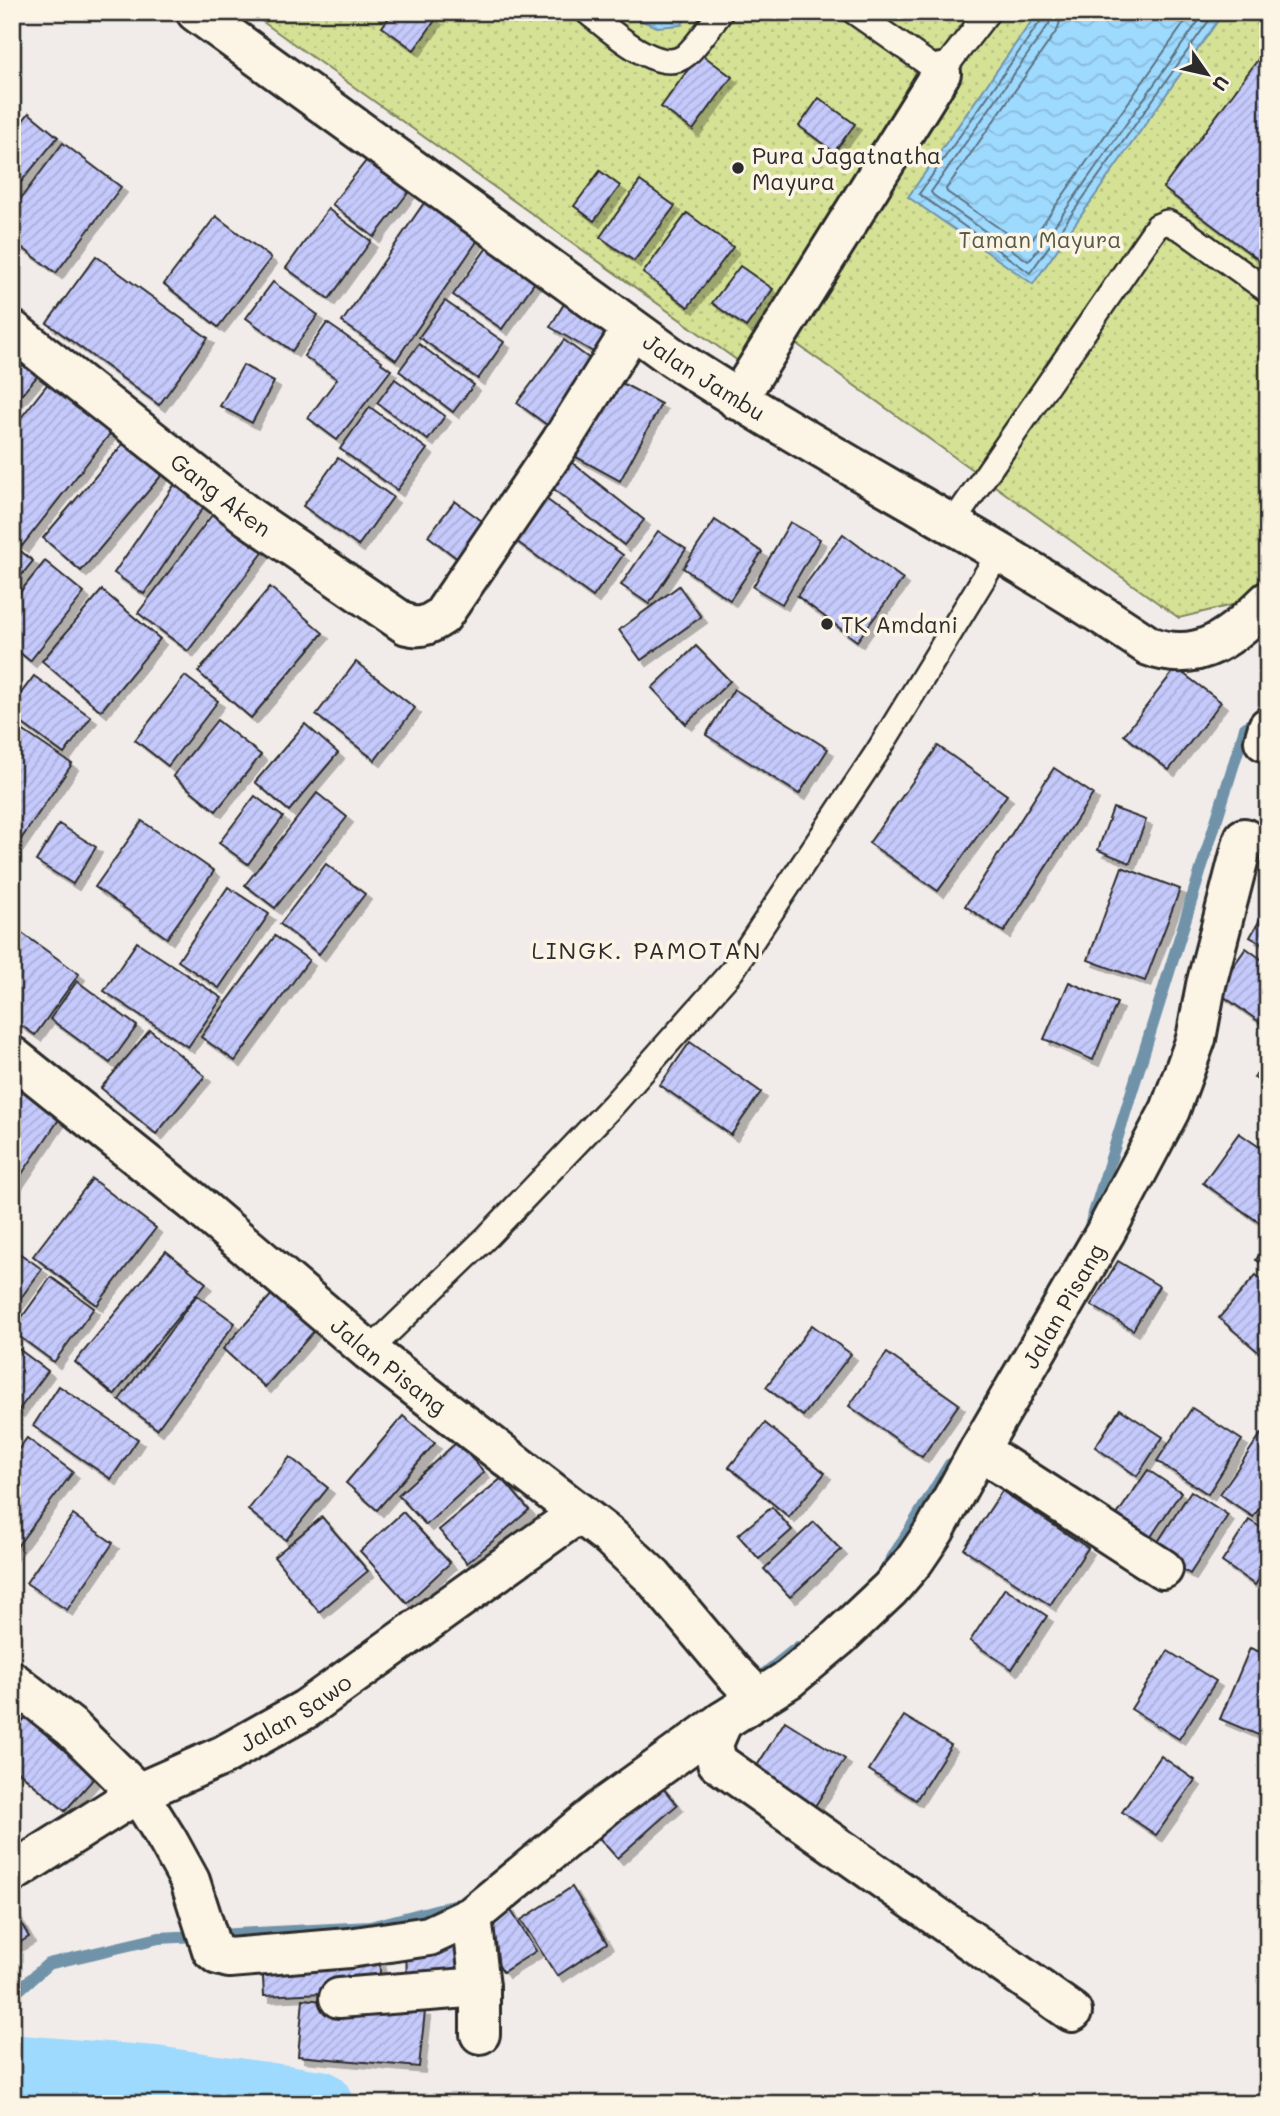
<svg xmlns="http://www.w3.org/2000/svg" width="1280" height="2116" font-family="Mali,sans-serif">
<defs>
<pattern id="green-dots" width="8" height="8" patternUnits="userSpaceOnUse" patternTransform="scale(1.75)"><rect width="8" height="8" fill="#d5e295"/><path d="M2 2h.1M6 6h.1" fill="none" stroke="#b7c281" stroke-width="1.8" stroke-linecap="round"/></pattern>
<pattern id="water-waves" width="16" height="10" patternUnits="userSpaceOnUse" patternTransform="scale(1.75)"><rect width="16" height="10" fill="#9ed9fe"/><path d="M0 5q4-4 8 0t8 0" fill="none" stroke="#88bada"/></pattern>
<pattern id="building-hatch" width="6" height="6" patternUnits="userSpaceOnUse" patternTransform="scale(1.75)"><rect width="6" height="6" fill="#c5c9fb"/><path d="M-1 1l2-2M0 6l6-6M5 7l2-2" fill="none" stroke="#a9add7"/></pattern>
<filter id="shadow"><feDropShadow dx="6" dy="6" stdDeviation="0" flood-color="#0004"/></filter>
</defs>
<rect width="100%" height="100%" fill="#f1ece9"/>
<filter id="ink" filterUnits="userSpaceOnUse"><feTurbulence type="fractalNoise" baseFrequency=".0143" numOctaves="2"/><feDisplacementMap in="SourceGraphic" scale="14" xChannelSelector="R" yChannelSelector="G"/><feConvolveMatrix kernelMatrix="1 2 1 2 8 2 1 2 1" color-interpolation-filters="sRGB"/></filter>
<g filter="url(#ink)">
<polygon fill="url(#green-dots)" stroke="#808660" stroke-width="2" points="249,12 1268,12 1268,569 1244,602 1179,618 791,340 762,378"/>
<g fill="url(#water-waves)" stroke="#7093aa" stroke-width="2">
<polygon points="620,12 691,12 681,25 657,27"/>
<polygon points="1038,12 1224,12 1033,284 908,197"/>
</g>
<g fill="none" stroke-linecap="round" stroke-linejoin="round">
<g stroke="#59717f" stroke-width="2">
<polyline points="1043,12 1042,19 919,194 1030,273 1215,12"/>
<polyline points="1052,12 1049,24 931,192 933,195 1028,261 1031,259 1205,12"/>
<polyline points="1062,12 1058,29 946,189 947,192 1025,246 1028,245 1192,12"/>
</g>
<g stroke="#7093aa" stroke-width="12">
<polyline points="1089,1229 1245,728 1262,716"/>
<polyline points="886,1568 950,1464"/>
<polyline points="763,1675 798,1647"/>
<polyline points="12,1996 48,1964 159,1938 370,1927 462,1903"/>
</g>
<polyline stroke="#9ed9fe" stroke-width="68" points="12,2073 19,2069 154,2080 319,2104"/>
</g>
<g fill="url(#building-hatch)" stroke="#2b2b2b" stroke-width="2" filter="url(#shadow)">
<polygon points="393,12 427,12 436,19 414,50 382,27"/>
<polygon points="1268,46 1268,267 1163,188"/>
<polygon points="700,53 732,77 693,130 661,107"/>
<polygon points="819,98 855,124 834,152 799,126"/>
<polygon points="29,113 58,137 12,193 12,134"/>
<polygon points="63,143 121,187 56,273 12,240 12,210"/>
<polygon points="370,156 411,189 374,237 332,204"/>
<polygon points="600,171 620,186 594,221 574,206"/>
<polygon points="640,181 675,206 634,261 600,237"/>
<polygon points="426,200 480,237 396,360 342,322"/>
<polygon points="328,209 371,241 329,299 286,268"/>
<polygon points="687,213 733,247 688,307 643,273"/>
<polygon points="216,216 271,258 218,327 164,284"/>
<polygon points="491,242 539,276 502,329 453,295"/>
<polygon points="96,256 208,338 159,405 47,323"/>
<polygon points="740,266 773,289 746,327 712,303"/>
<polygon points="273,282 318,315 292,351 246,318"/>
<polygon points="568,297 625,330 607,360 550,327"/>
<polygon points="445,301 504,342 478,379 419,337"/>
<polygon points="327,323 382,361 381,363 391,370 337,440 308,418 337,379 304,356"/>
<polygon points="564,340 605,370 558,433 517,403"/>
<polygon points="419,344 474,385 453,412 399,371"/>
<polygon points="12,351 40,373 12,406"/>
<polygon points="243,365 274,382 252,423 220,406"/>
<polygon points="609,376 661,404 620,481 567,452"/>
<polygon points="395,379 445,416 428,440 377,403"/>
<polygon points="50,381 113,430 22,546 12,538 12,429"/>
<polygon points="370,407 427,449 397,490 340,449"/>
<polygon points="128,438 166,470 81,571 43,538"/>
<polygon points="338,458 393,497 358,546 303,506"/>
<polygon points="570,461 644,520 624,545 550,486"/>
<polygon points="177,481 207,502 144,594 114,573"/>
<polygon points="531,488 623,555 593,597 501,530"/>
<polygon points="455,501 490,527 463,563 428,536"/>
<polygon points="215,511 265,550 188,651 138,613"/>
<polygon points="715,520 762,552 730,600 683,568"/>
<polygon points="790,522 820,539 782,604 753,587"/>
<polygon points="658,531 686,549 649,604 621,585"/>
<polygon points="843,534 903,579 857,641 797,596"/>
<polygon points="12,544 33,561 12,587"/>
<polygon points="45,561 84,593 30,661 12,646 12,602"/>
<polygon points="679,586 701,617 641,660 619,630"/>
<polygon points="270,587 323,633 251,718 198,672"/>
<polygon points="102,590 160,639 101,711 42,661"/>
<polygon points="696,646 730,681 686,724 652,688"/>
<polygon points="356,662 415,708 375,760 316,715"/>
<polygon points="1176,668 1221,702 1169,770 1124,735"/>
<polygon points="34,676 91,717 64,754 12,716 12,705"/>
<polygon points="185,676 218,701 168,766 135,740"/>
<polygon points="734,689 828,749 799,794 706,735"/>
<polygon points="217,720 261,755 216,811 173,776"/>
<polygon points="12,723 72,764 17,845 12,841"/>
<polygon points="305,724 338,753 289,811 255,782"/>
<polygon points="938,746 1007,795 938,891 869,843"/>
<polygon points="1054,768 1093,794 1004,932 965,906"/>
<polygon points="317,793 347,817 275,908 245,885"/>
<polygon points="255,796 283,817 248,864 219,843"/>
<polygon points="1113,808 1146,820 1130,863 1098,850"/>
<polygon points="142,821 214,871 167,938 95,887"/>
<polygon points="59,824 96,847 73,884 36,861"/>
<polygon points="326,864 365,894 319,954 280,924"/>
<polygon points="1122,867 1180,889 1145,981 1088,960"/>
<polygon points="228,887 269,914 219,988 178,961"/>
<polygon points="1268,906 1268,947 1250,937"/>
<polygon points="22,933 79,974 35,1035 12,1019 12,947"/>
<polygon points="275,936 309,960 235,1061 201,1037"/>
<polygon points="137,942 222,998 188,1047 104,991"/>
<polygon points="1246,948 1268,964 1268,1028 1216,991"/>
<polygon points="77,981 137,1026 110,1063 50,1019"/>
<polygon points="1069,982 1117,1003 1093,1060 1044,1039"/>
<polygon points="150,1030 205,1076 156,1134 101,1088"/>
<polygon points="690,1042 761,1092 731,1135 660,1085"/>
<polygon points="1268,1061 1268,1089 1254,1077"/>
<polygon points="12,1081 62,1115 15,1184 12,1181"/>
<polygon points="1239,1133 1268,1153 1268,1212 1260,1223 1203,1183"/>
<polygon points="92,1179 156,1228 97,1305 33,1256"/>
<polygon points="1268,1240 1268,1267 1256,1260"/>
<polygon points="12,1248 42,1269 12,1310"/>
<polygon points="166,1251 206,1283 114,1395 75,1362"/>
<polygon points="1118,1261 1159,1286 1133,1330 1091,1305"/>
<polygon points="1256,1275 1268,1285 1268,1351 1263,1356 1219,1318"/>
<polygon points="51,1277 94,1308 54,1362 12,1331"/>
<polygon points="273,1293 315,1330 265,1387 223,1349"/>
<polygon points="197,1295 235,1323 157,1429 119,1400"/>
<polygon points="812,1325 851,1354 803,1416 766,1387"/>
<polygon points="12,1344 48,1371 18,1411 12,1407"/>
<polygon points="887,1353 959,1404 922,1457 849,1406"/>
<polygon points="59,1386 138,1439 111,1479 33,1426"/>
<polygon points="1192,1408 1242,1440 1208,1494 1157,1461"/>
<polygon points="1120,1409 1163,1437 1137,1476 1095,1447"/>
<polygon points="403,1416 435,1443 377,1510 346,1483"/>
<polygon points="765,1423 825,1473 789,1517 729,1467"/>
<polygon points="1261,1434 1268,1438 1268,1496 1253,1517 1220,1494"/>
<polygon points="27,1438 73,1472 12,1553 12,1458"/>
<polygon points="457,1442 484,1472 426,1525 398,1495"/>
<polygon points="290,1457 328,1488 286,1540 248,1510"/>
<polygon points="1148,1470 1181,1492 1144,1547 1110,1525"/>
<polygon points="502,1478 529,1510 467,1563 439,1530"/>
<polygon points="1002,1491 1088,1548 1050,1605 964,1549"/>
<polygon points="1191,1491 1228,1515 1190,1574 1152,1551"/>
<polygon points="772,1507 792,1530 759,1559 738,1535"/>
<polygon points="403,1512 450,1563 407,1603 360,1551"/>
<polygon points="73,1515 113,1543 67,1610 26,1583"/>
<polygon points="322,1517 368,1571 319,1612 274,1557"/>
<polygon points="1249,1520 1268,1532 1268,1565 1255,1585 1222,1562"/>
<polygon points="814,1522 841,1550 790,1597 764,1569"/>
<polygon points="1005,1588 1047,1616 1012,1669 970,1641"/>
<polygon points="1250,1648 1268,1655 1268,1725 1263,1737 1220,1719"/>
<polygon points="1168,1651 1216,1681 1179,1739 1131,1709"/>
<polygon points="904,1716 951,1745 916,1800 869,1770"/>
<polygon points="26,1717 95,1777 65,1811 12,1766 12,1733"/>
<polygon points="785,1721 845,1759 815,1806 755,1769"/>
<polygon points="1161,1756 1195,1780 1156,1835 1122,1812"/>
<polygon points="653,1776 677,1805 617,1858 592,1830"/>
<polygon points="572,1887 607,1943 557,1976 521,1920"/>
<polygon points="12,1907 29,1937 12,1947"/>
<polygon points="509,1907 536,1951 503,1972 475,1929"/>
<polygon points="465,1939 466,1987 407,1988 406,1940"/>
<polygon points="379,1954 381,1990 264,1996 262,1959"/>
<polygon points="303,1999 425,2011 419,2067 298,2056"/>
</g>
<g fill="none" stroke-linecap="round" stroke-linejoin="round">
<defs>
<g id="service">
<path d="M587,12c21,16 73,66 99,43 13,-12 24,-29 35,-43"/>
<polyline points="854,12 941,73 988,12"/>
<polyline points="952,524 1157,226 1167,222 1183,230 1268,291"/>
<polyline points="369,1351 488,1236 613,1105 732,971 878,751 999,553"/>
</g>
<g id="minor">
<path id="s1" d="M196,12l476,345c156,102 323,185 477,289 51,20 84,-11 119,-45"/>
<path id="s2" d="M12,330l237,187 158,108c15,4 23,-1 35,-9l118,-173 72,-114"/>
<polyline points="737,400 941,73"/>
<polyline points="1264,741 1268,727"/>
<path id="s3" d="M12,1056l182,146 175,149 240,185 44,41 78,93 27,28"/>
<polyline points="979,1450 1163,1569"/>
<path id="s4" d="M12,1681l60,47 66,65 84,-37 84,-47 273,-196"/>
<polyline points="723,1721 713,1744 717,1762 1072,2012"/>
<path id="s5" d="M12,1873l126,-80 30,48 22,40 22,69 6,5 11,3 120,-10 80,-12 43,-20 136,-112 115,-83 66,-42 49,-41 52,-49 24,-28 21,-31 44,-80 126,-217 65,-123 26,-71 10,-54 38,-147"/>
<polyline points="472,1916 480,1987 480,2034"/>
<polyline points="339,1998 480,1987"/>
</g>
</defs>
<use href="#service" stroke="#2b2b2b" stroke-width="28"/>
<use href="#minor" stroke="#2b2b2b" stroke-width="44"/>
<use href="#service" stroke="#fcf5e5" stroke-width="23"/>
<use href="#minor" stroke="#fcf5e5" stroke-width="38"/>
</g>
</g>
<g fill="#2b2b2b" stroke="#fcf5e5" stroke-width="2.5">
<circle cx="738" cy="168" r="7"/>
<circle cx="827" cy="624" r="7"/>
</g>
<g text-anchor="middle" dominant-baseline="central" stroke-width="7" stroke-linejoin="round" paint-order="stroke">
<g font-size="23" fill="#2b2b2b" stroke="#fcf5e5" text-anchor="start">
<text x="752" y="155">Pura Jagatnatha<tspan x="752" dy="26">Mayura</tspan></text>
<text x="841" y="624">TK Amdani</text>
</g>
<g font-size="23" fill="#565946" stroke="#fcf5e5">
<text x="1040" y="239">Taman Mayura</text>
</g>
<g font-size="23" fill="#2b2b2b" stroke="#fcf5e5">
<text stroke="none"><textPath href="#s1" startOffset="626">Jalan Jambu</textPath></text>
<text stroke="none"><textPath href="#s2" startOffset="266">Gang Aken</textPath></text>
<text stroke="none"><textPath href="#s5" startOffset="1456">Jalan Pisang</textPath></text>
<text stroke="none"><textPath href="#s3" startOffset="488">Jalan Pisang</textPath></text>
<text stroke="none"><textPath href="#s4" startOffset="346">Jalan Sawo</textPath></text>
</g>
<g font-size="24" letter-spacing="2" fill="#2b2b2b" stroke="#fcf5e5">
<text x="647" y="949">LINGK. PAMOTAN</text>
</g>
</g>
<rect width="1280" height="2116" fill="none" stroke="#fcf5e5" stroke-width="42"/>
<rect x="21" y="21" width="1238" height="2074" fill="none" stroke="#2b2b2b" stroke-width="2.5" filter="url(#ink)"/>
<g transform="translate(1207 74) rotate(124)" stroke="#fcf5e5" stroke-width="5" paint-order="stroke">
<path d="M0-5L12 26L0 18L-12 26Z" fill="#2b2b2b"/>
<text y="-10" font-size="19" font-weight="bold" text-anchor="middle" fill="#2b2b2b">U</text>
</g>
</svg>
